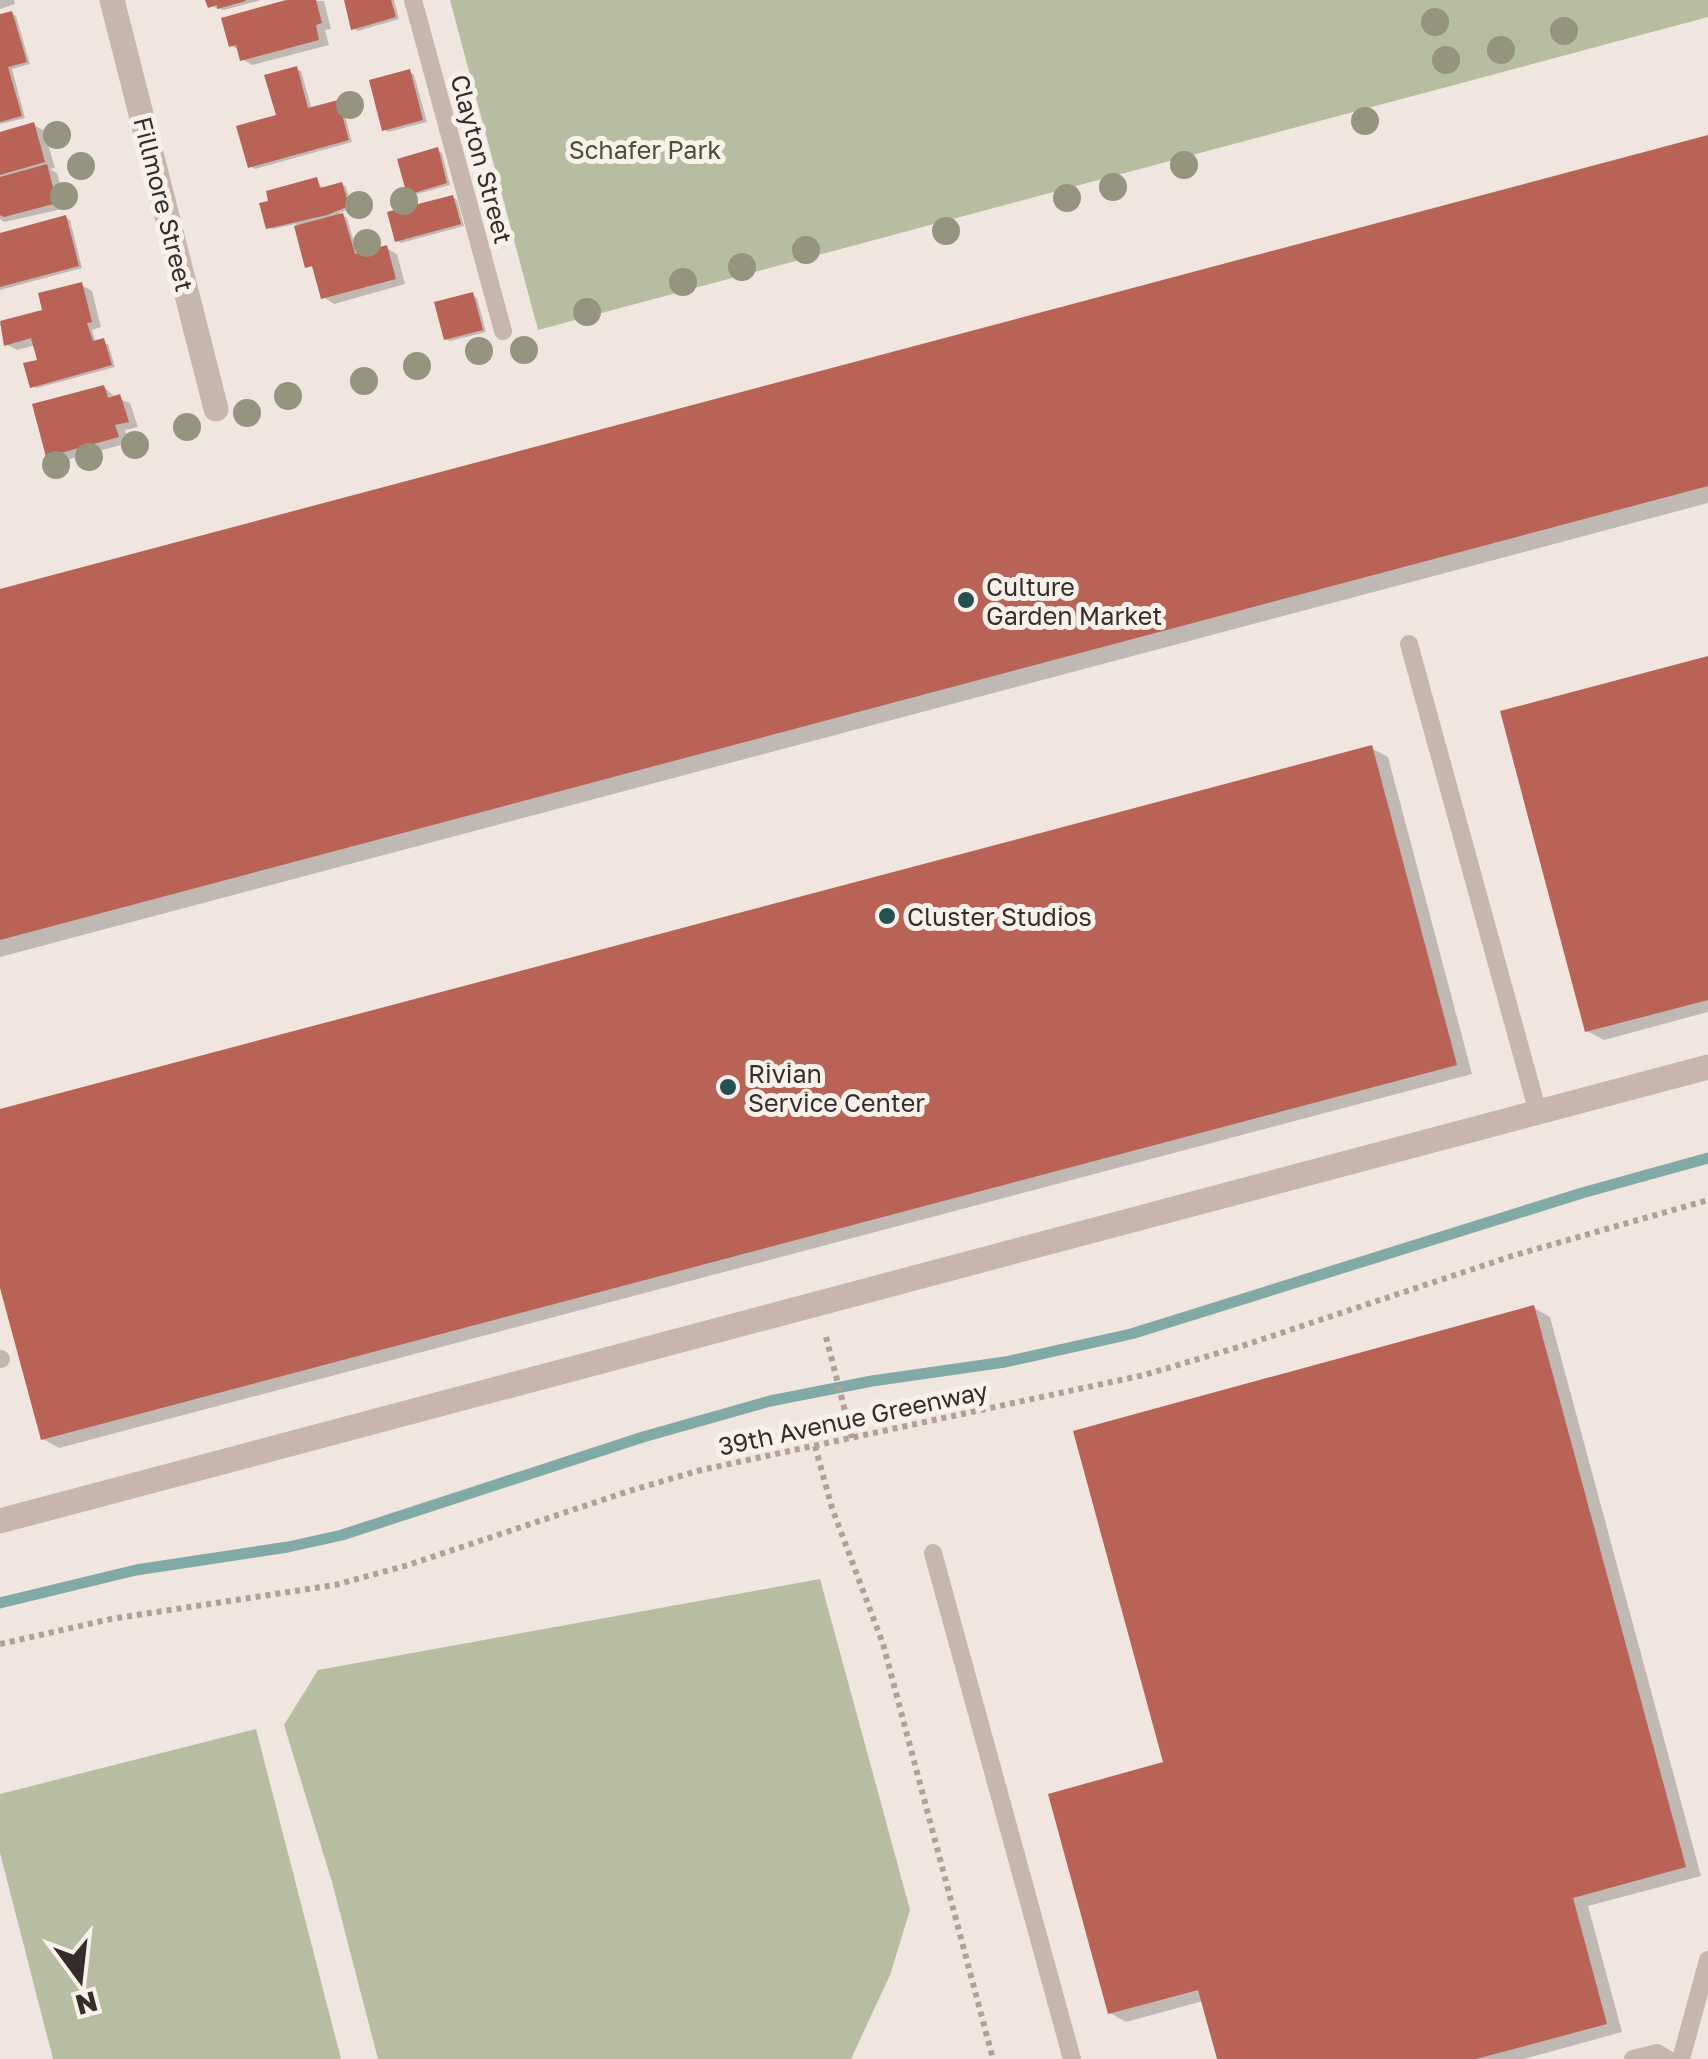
<svg xmlns="http://www.w3.org/2000/svg" width="1708" height="2059" font-family="'Golos Text',sans-serif">
<rect width="100%" height="100%" fill="#f0e6df"/>
<g fill="#b7bda1">
<polygon points="450,0 1708,0 1708,17 538,330"/>
<polygon points="820,1579 910,1910 890,1975 851,2059 378,2059 332,1882 284,1725 318,1670"/>
<polygon points="256,1729 341,2059 53,2059 0,1853 0,1794"/>
</g>
<g fill="#0003">
<polygon points="0,0 14,0 15,4 0,9"/>
<polygon points="208,0 261,0 224,10 210,6"/>
<polygon points="295,0 324,1 331,29 325,30 329,45 252,65 242,59 240,51 231,45"/>
<polygon points="347,0 394,0 399,19 358,31 353,28"/>
<polygon points="12,14 16,16 30,64 12,69 25,118 0,124 0,17"/>
<polygon points="296,69 301,71 312,110 337,103 342,105 352,142 255,169 250,166 279,117"/>
<polygon points="410,72 414,75 427,122 388,132 384,129"/>
<polygon points="34,125 44,131 55,168 50,169 57,173 67,208 4,222 0,219 0,136"/>
<polygon points="1708,138 1708,503 0,957 0,592"/>
<polygon points="437,150 442,153 450,185 413,195 409,193"/>
<polygon points="316,180 323,189 342,184 346,187 352,208 339,213 347,218 358,256 386,248 397,254 405,284 334,304 323,297 315,267 307,266 296,224 272,229 268,227"/>
<polygon points="453,197 457,200 464,226 401,243 397,240"/>
<polygon points="66,218 70,220 82,268 0,290 0,235"/>
<polygon points="81,285 92,291 101,327 92,330 96,343 108,344 115,367 37,388 32,386 40,361 36,345 17,350 6,344 0,324 45,312"/>
<polygon points="472,295 477,298 486,332 450,341 446,339"/>
<polygon points="104,387 116,398 130,403 138,427 125,430 128,443 59,462 48,456"/>
<polygon points="1708,658 1708,1012 1604,1040 1587,1031"/>
<polygon points="1371,748 1388,757 1472,1074 59,1448 43,1439 0,1278 0,1111"/>
<polygon points="1534,1308 1550,1317 1701,1876 1588,1906 1622,2032 1524,2059 1219,2059 1203,2001 1126,2022 1110,2013"/>
</g>
<g fill="none" stroke-linecap="round" stroke-linejoin="round">
<polyline stroke="#81aaa7" stroke-width="11" points="0,1603 136,1570 288,1547 342,1535 643,1437 770,1401 872,1381 1005,1362 1131,1334 1582,1193 1708,1158"/>
</g>
<g fill="#b86356">
<polygon points="205,0 245,0 246,1 217,9 217,5 208,8"/>
<polygon points="286,0 316,0 322,23 316,25 319,40 240,61 236,45 229,47 221,18"/>
<polygon points="344,0 391,0 396,17 351,30"/>
<polygon points="12,11 27,62 8,67 22,116 0,122 0,14"/>
<polygon points="297,66 308,108 338,100 349,140 248,168 236,126 276,115 264,75"/>
<polygon points="410,69 423,120 382,131 369,80"/>
<polygon points="34,122 45,162 0,175 0,132"/>
<polygon points="1708,135 1708,486 0,940 0,589"/>
<polygon points="438,147 447,183 407,195 397,159"/>
<polygon points="47,164 57,203 4,217 0,215 0,177"/>
<polygon points="317,177 320,188 342,182 349,206 327,215 266,229 259,203 268,201 266,191"/>
<polygon points="453,195 461,224 395,242 387,212"/>
<polygon points="343,213 355,254 387,245 396,279 321,299 312,266 305,268 294,226"/>
<polygon points="66,215 79,266 0,287 0,233"/>
<polygon points="82,282 92,322 87,323 93,341 104,338 112,365 30,388 23,363 37,360 31,338 4,346 0,321 42,310 38,293"/>
<polygon points="473,292 483,330 444,340 434,302"/>
<polygon points="104,385 108,398 120,394 129,422 115,425 119,437 46,457 32,404"/>
<polygon points="1708,656 1708,1000 1585,1032 1500,711"/>
<polygon points="1372,745 1457,1065 41,1440 0,1288 0,1109"/>
<polygon points="1534,1305 1686,1867 1573,1898 1607,2024 1476,2059 1217,2059 1198,1990 1108,2014 1048,1794 1163,1762 1073,1431"/>
</g>
<g fill="none" stroke-linecap="round" stroke-linejoin="round">
<g stroke="#b2a097" stroke-width="6" stroke-dasharray="5 5" stroke-linecap="butt">
<polyline points="826,1337 852,1438"/>
<polyline points="815,1446 832,1508 883,1644 993,2059"/>
<polyline points="0,1644 111,1619 335,1585 408,1565 629,1491 701,1470 1144,1375 1242,1346 1512,1256 1708,1200"/>
</g>
<g stroke="#c7b6ac" stroke-width="18">
<polyline points="413,0 503,331"/>
<polyline points="1409,644 1538,1113"/>
<polyline points="0,1359 1,1359"/>
<polyline points="933,1553 1072,2059"/>
<polyline points="1633,2059 1657,2053 1667,2059"/>
<polyline points="1681,2059 1708,1960"/>
</g>
<g stroke="#c7b6ac" stroke-width="25">
<polyline points="112,0 216,409"/>
<polyline points="0,1521 1708,1067"/>
</g>
</g>
<g fill="#94947f">
<circle cx="1435" cy="22" r="14"/>
<circle cx="1564" cy="31" r="14"/>
<circle cx="1501" cy="50" r="14"/>
<circle cx="1446" cy="60" r="14"/>
<circle cx="350" cy="105" r="14"/>
<circle cx="1365" cy="121" r="14"/>
<circle cx="57" cy="135" r="14"/>
<circle cx="1184" cy="165" r="14"/>
<circle cx="81" cy="166" r="14"/>
<circle cx="1113" cy="187" r="14"/>
<circle cx="64" cy="196" r="14"/>
<circle cx="1067" cy="198" r="14"/>
<circle cx="404" cy="201" r="14"/>
<circle cx="359" cy="205" r="14"/>
<circle cx="946" cy="231" r="14"/>
<circle cx="367" cy="243" r="14"/>
<circle cx="806" cy="250" r="14"/>
<circle cx="742" cy="267" r="14"/>
<circle cx="683" cy="282" r="14"/>
<circle cx="587" cy="312" r="14"/>
<circle cx="524" cy="350" r="14"/>
<circle cx="479" cy="351" r="14"/>
<circle cx="417" cy="366" r="14"/>
<circle cx="364" cy="381" r="14"/>
<circle cx="288" cy="396" r="14"/>
<circle cx="247" cy="413" r="14"/>
<circle cx="187" cy="427" r="14"/>
<circle cx="135" cy="445" r="14"/>
<circle cx="89" cy="457" r="14"/>
<circle cx="56" cy="465" r="14"/>
</g>
<g fill="#255250" stroke="#f8f1eb" stroke-width="4">
<circle cx="966" cy="600" r="10"/>
<circle cx="887" cy="916" r="10"/>
<circle cx="728" cy="1087" r="10"/>
</g>
<g text-anchor="middle" dominant-baseline="central" stroke-width="10" stroke-linejoin="round" paint-order="stroke">
<g font-size="25" fill="#495131" stroke="#f8f1eb">
<text x="645" y="149">Schafer Park</text>
</g>
<g font-size="25" fill="#362d2a" stroke="#f8f1eb">
<text transform="translate(482 159) rotate(75)">Clayton Street</text>
<text transform="translate(164 204) rotate(76)">Fillmore Street</text>
<text transform="translate(853 1418) rotate(-12)">39th Avenue Greenway</text>
</g>
<g font-size="25" fill="#362d2a" stroke="#f8f1eb" text-anchor="start">
<text x="986" y="586">Culture<tspan x="986" dy="29">Garden Market</tspan></text>
<text x="907" y="916">Cluster Studios</text>
<text x="748" y="1073">Rivian<tspan x="748" dy="29">Service Center</tspan></text>
</g>
</g>
<g transform="translate(80 1979) rotate(165)" stroke="#f8f1eb" stroke-width="8" paint-order="stroke">
<path d="M0-8L18 38L0 25L-18 38Z" fill="#362d2a"/>
<text y="-15" font-size="28" font-weight="bold" text-anchor="middle" fill="#362d2a">N</text>
</g>
</svg>
